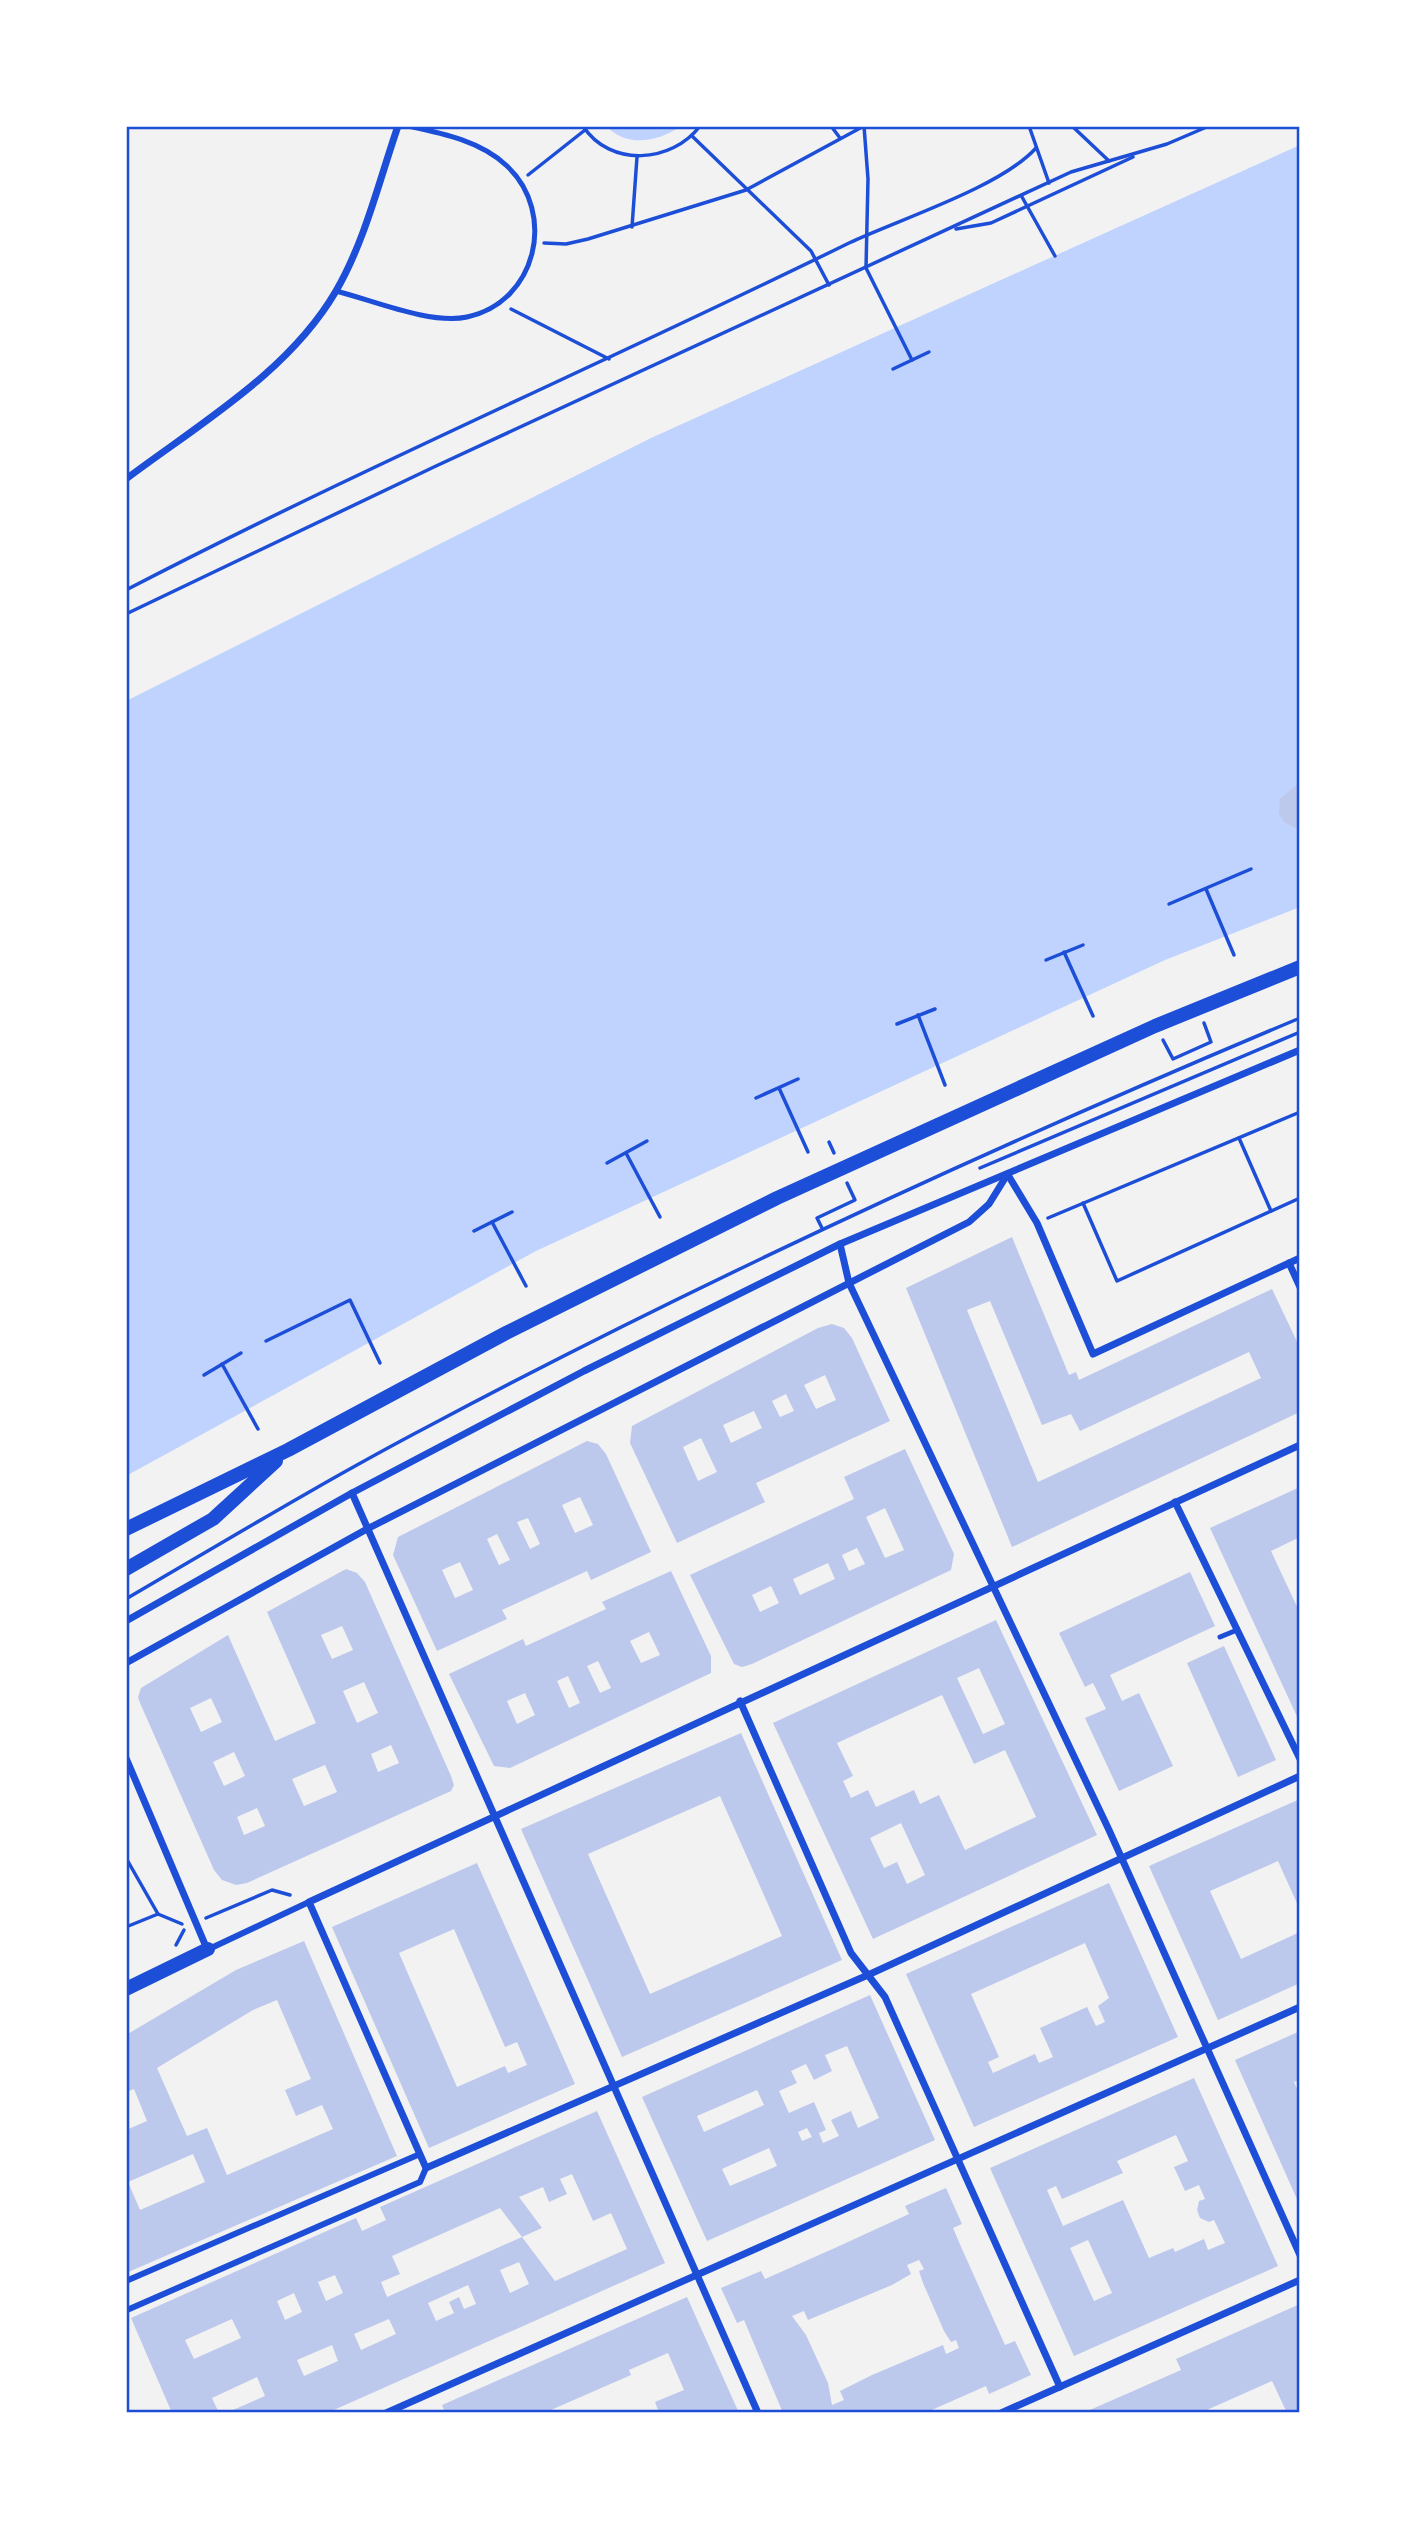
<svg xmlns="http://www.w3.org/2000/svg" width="1426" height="2539" font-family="Raleway,sans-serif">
<rect width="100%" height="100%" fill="#f2f2f2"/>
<g fill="#bfd3fe">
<path d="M606,126h75c-23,16 -54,22 -75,0z"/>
<polygon points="1300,145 1300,907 1165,960 536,1251 126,1476 126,701 651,438"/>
</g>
<g fill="#bdc9ec" fill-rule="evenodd">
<polygon points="1300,782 1300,830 1284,822 1279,813 1280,799"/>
<path d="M1012,1237l57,138 7,-3 3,8 193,-91 28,59v64l-288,135 -106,-259zM990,1301l52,124 29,-11 9,17 169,-79 12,26 -223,104 -71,-172z"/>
<path d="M832,1324l12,4 8,10 38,83 -134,62 9,19 -88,41 -47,-100 2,-17 186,-98zM825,1375l11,25 -20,9 -12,-24zM786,1394l8,17 -14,6 -8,-16zM754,1411l8,17 -31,15 -8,-18zM701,1438l16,34 -19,9 -15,-34z"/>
<path d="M587,1441l11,3 8,10 45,98 -60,28 -4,-9 -85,39 5,9 -70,32 -44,-96 5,-18zM580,1497l13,28 -18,8 -13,-28zM528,1518l12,26 -10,5 -13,-27zM497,1534l13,26 -11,5 -12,-26zM460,1562l13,28 -18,8 -13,-28z"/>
<path d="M905,1449l49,105 -3,16 -199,94 -10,3 -8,-3 -44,-89 164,-76 -10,-22zM885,1508l19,42 -19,8 -19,-41zM857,1548l8,16 -16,7 -7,-16zM828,1563l7,16 -35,16 -7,-16zM771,1586l8,17 -19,9 -8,-17z"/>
<polygon points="1300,1487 1300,1537 1271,1551 1300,1613 1300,1723 1210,1528"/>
<path d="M346,1569l11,4 8,9 86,194 3,9 -3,6 -204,92 -11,2 -14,-5 -8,-10 -74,-167 -2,-6 3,-9 87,-53 47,106 41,-18 -49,-111zM342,1626l11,24 -21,9 -11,-24zM364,1682l14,31 -21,10 -14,-32zM211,1698l11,24 -21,10 -11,-24zM391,1745l8,18 -21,9 -7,-18zM234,1752l11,24 -21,10 -11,-24zM325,1765l12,27 -33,14 -12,-27zM257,1808l8,18 -21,9 -7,-18z"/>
<path d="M671,1571l40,85v17l-201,95 -16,-2 -45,-92 74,-35 3,7 80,-37 -4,-7zM649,1632l11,23 -19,8 -11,-22zM598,1661l13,27 -11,5 -13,-27zM568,1676l12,27 -11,5 -12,-27zM525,1693l10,22 -18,9 -10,-23z"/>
<polygon points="1190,1572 1215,1626 1110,1675 1122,1701 1139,1693 1173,1766 1119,1791 1085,1718 1106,1709 1093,1683 1085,1687 1059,1633"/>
<path d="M996,1620l101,215 -224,104 -100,-216zM979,1668l26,56 -22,10 -26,-56zM942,1695l32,69 31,-14 31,67 -71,33 -26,-55 -19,9 -6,-14 -38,17 -8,-17 -17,8 -8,-17 10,-5 -16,-33zM901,1823l24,52 -18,9 -10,-22 -13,6 -14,-30z"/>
<polygon points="1224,1646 1276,1760 1238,1777 1187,1663"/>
<path d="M741,1733l101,227 -220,97 -101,-228zM720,1796l62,140 -132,58 -62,-140z"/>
<polygon points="1300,1799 1300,1910 1278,1861 1210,1891 1241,1959 1300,1932 1300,1983 1218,2020 1149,1866"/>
<path d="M477,1863l98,221 -146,64 -97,-221zM454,1929l51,118 12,-5 10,23 -19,8 -3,-7 -48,21 -58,-134z"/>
<path d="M1109,1883l69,154 -204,90 -68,-153zM1085,1943l24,55 -11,8 7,16 -9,4 -9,-19 -47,21 13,29 -14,6 -4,-9 -42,19 -5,-11 11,-5 -28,-63z"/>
<path d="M304,1941l93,215 -271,117v-143l21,-9 -13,-32 -8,3v-57l110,-65zM277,2000l34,79 -26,11 11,26 26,-11 11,24 -106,46 -20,-47 -20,8 -30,-68 96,-58zM193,2154l12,28 -65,28 -12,-28z"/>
<path d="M870,1995l65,145 -228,101 -65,-144zM847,2046l32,72 -21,10 -7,-17 -20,9 8,16 -16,7 -4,-10 7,-3 -12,-28 -25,11 -10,-22 18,-8 -6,-12 15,-7 8,16 18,-9 -7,-16zM757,2090l7,15 -60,27 -7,-16zM807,2128l5,9 -10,4 -4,-9zM769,2148l8,18 -47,20 -8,-17z"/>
<polygon points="1300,2031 1300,2080 1294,2082 1300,2096 1300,2206 1235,2060"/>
<path d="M1194,2078l84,188 -204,90 -84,-188zM1176,2135l12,26 -14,6 11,24 14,-6 6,14 -6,2 -2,9 3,8 9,4 5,-2 11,23 -17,7 -4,-11 -29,13 -2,-4 -24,10 -26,-58 -60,26 -16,-36 9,-4 6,13 61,-26 -6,-12zM1088,2240l24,53 -18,8 -24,-53z"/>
<path d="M597,2111l68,152 -338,150h-101l39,-17 -8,-19 -45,21 7,15h-47l-41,-95 225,-100 6,13 24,-11 -6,-13zM572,2174l21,47 18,-8 16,36 -72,32 -33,-44 20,-9 -23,-31 24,-10 6,15 18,-8 -7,-15zM500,2208l22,29 -135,60 -6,-15 19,-8 -8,-18zM519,2262l10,22 -19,9 -10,-23zM335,2275l8,18 -17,8 -8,-19zM468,2285l8,19 -12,5 -5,-12 -10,5 5,11 -18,8 -8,-18zM294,2293l8,19 -17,8 -8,-19zM232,2319l9,19 -47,21 -9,-19zM389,2319l7,15 -35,16 -7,-16zM332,2345l6,16 -34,15 -7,-16z"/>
<path d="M946,2188l16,36 -9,4 9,21 43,96 10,-4 16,34 -42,19 -3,-8 -61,27h-142l-39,-93 -7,3 -16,-35 40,-17 4,8 72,-32 72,-33 -4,-8zM919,2260l5,9 -5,2 4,12 21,48 7,11 5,-2 3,8 -13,6 -3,-9 -71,30 -32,16 4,9 -12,5 -4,-22 -22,-48 -14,-19 12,-5 4,9 84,-35 19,-11 -4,-9z"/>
<polygon points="687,2297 739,2413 659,2413 655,2402 684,2390 668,2353 629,2370 631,2375 544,2413 445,2413 442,2405"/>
<polygon points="1300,2304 1300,2413 1287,2413 1272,2381 1200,2413 1083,2413 1181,2370 1176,2359"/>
</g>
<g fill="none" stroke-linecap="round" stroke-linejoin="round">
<g stroke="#1d4ed8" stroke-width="3.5">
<path d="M583,126c27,42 89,37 117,0"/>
<polyline points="831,126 840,138"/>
<polyline points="864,126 868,179 866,268 912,360"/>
<polyline points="1029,126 1049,183"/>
<polyline points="1072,126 1109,161"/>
<polyline points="692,136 811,251 829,285"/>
<polyline points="528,175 585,130"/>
<polyline points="1022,197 1055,256"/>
<polyline points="632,227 637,157"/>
<polyline points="956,229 991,223 1133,157"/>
<polyline points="544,243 566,244 588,239 746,190 864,126"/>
<polyline points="511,309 609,359"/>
<polyline points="893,369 929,352"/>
<path d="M126,590c237,-123 483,-229 723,-347 51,-24 152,-56 187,-95"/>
<polyline points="126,614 436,466 1071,172 1167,144 1209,126"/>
<polyline points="1206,889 1234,955"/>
<polyline points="1169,904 1251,869"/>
<polyline points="1064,952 1093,1016"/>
<polyline points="1046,960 1083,945"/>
<polyline points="918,1015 945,1085"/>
<polyline points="897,1024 935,1009"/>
<polyline points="1163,1040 1173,1059 1211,1042 1204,1023"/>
<polyline points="779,1088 808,1152"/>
<polyline points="756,1098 798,1079"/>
<polyline points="1239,1138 1271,1211"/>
<polyline points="829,1142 834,1153"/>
<polyline points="626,1153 660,1217"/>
<polyline points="607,1163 647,1141"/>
<polyline points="980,1168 1300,1032"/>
<polyline points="1083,1203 1117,1281 1300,1198"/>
<polyline points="1048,1218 1300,1112"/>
<polyline points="492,1222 526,1286"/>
<polyline points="822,1228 817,1218 855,1200 847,1183"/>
<polyline points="474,1231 512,1212"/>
<polyline points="266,1341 350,1300 380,1363"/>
<polyline points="222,1364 258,1429"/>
<polyline points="204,1375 241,1353"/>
<path d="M126,1599c101,-59 200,-119 303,-173 284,-151 575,-284 871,-408"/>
<polyline points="126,1858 158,1914"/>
<polyline points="206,1918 272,1890 290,1895"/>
<polyline points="126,1927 158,1914 182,1924"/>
<polyline points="176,1945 184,1930"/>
</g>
<g stroke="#1d4ed8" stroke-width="5">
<path d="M336,291c36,9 95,34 131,26 70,-15 90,-104 40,-151 -26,-25 -66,-33 -99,-40"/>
<polyline points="1220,1637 1237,1630"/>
</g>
<g stroke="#1d4ed8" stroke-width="6">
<polyline points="209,1949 309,1902"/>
<polyline points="126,2281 420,2154"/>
<polyline points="126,2307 127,2310 420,2182 426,2168"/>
</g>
<g stroke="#1d4ed8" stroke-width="7">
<path d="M126,479c73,-55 163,-107 210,-188 29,-50 43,-110 62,-165"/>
<polyline points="1008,1175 1037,1223 1093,1354 1300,1258"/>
<polyline points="840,1244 849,1283 1109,1830 1300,2255"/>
<polyline points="1289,1263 1300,1287"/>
<polyline points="1300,1445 309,1902 426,2168 868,1975 1300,1776"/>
<polyline points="352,1493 758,2413"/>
<polyline points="1175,1502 1300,1759"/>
<polyline points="126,1621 352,1493 584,1371 840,1244 1300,1050"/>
<polyline points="126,1663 367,1529 969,1222 989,1204 1007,1175"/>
<polyline points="740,1701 851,1953 885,1997 1060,2387"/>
<polyline points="126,1758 207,1949"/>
<polyline points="386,2413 1300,2007"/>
<polyline points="1001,2413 1300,2280"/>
</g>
<g stroke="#1d4ed8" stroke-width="14">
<polyline points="126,1529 288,1450 506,1333 777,1198 1155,1026 1300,967"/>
<polyline points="126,1569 213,1519 276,1461"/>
<polyline points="126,1989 208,1949"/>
</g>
</g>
<rect width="1426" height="2539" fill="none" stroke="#ffffff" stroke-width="256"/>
<rect x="128" y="128" width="1170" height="2283" fill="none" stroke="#1d4ed8" stroke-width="2.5"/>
</svg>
